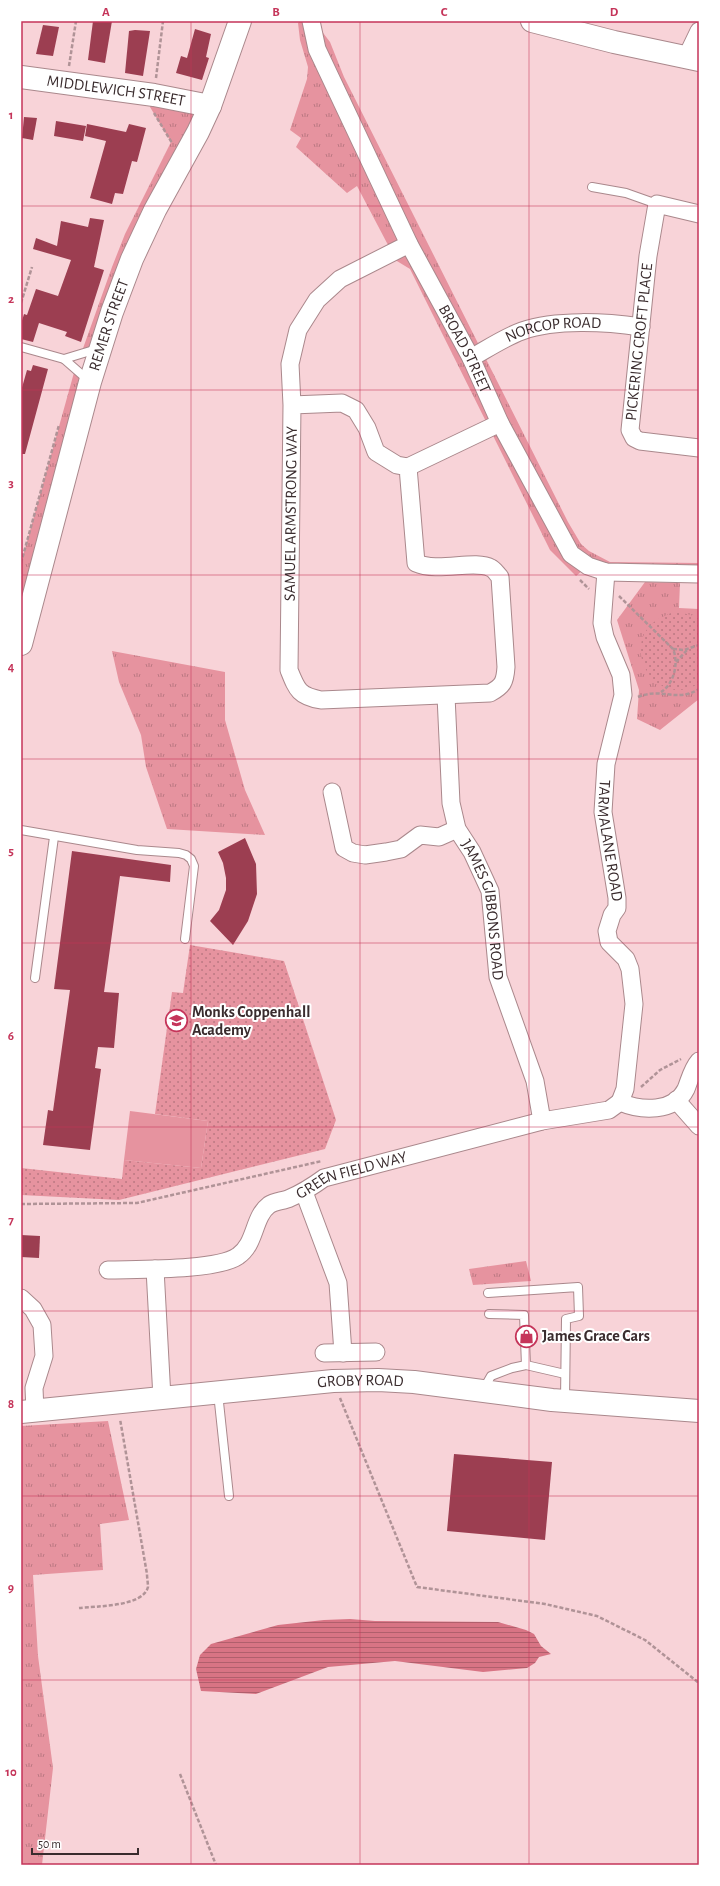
<svg xmlns="http://www.w3.org/2000/svg" width="720" height="1886" font-family="'Alegreya Sans',sans-serif">
<defs>
<pattern id="grass-tufts" width="24" height="20" patternUnits="userSpaceOnUse"><rect width="24" height="20" fill="#e6939f"/><path d="M3 7l-1-3M5 7V3M7 7l1-3M15 17l-1-3M17 17v-4M19 17l1-3" fill="none" stroke="#bb7882"/></pattern>
<pattern id="park-dots" width="8" height="8" patternUnits="userSpaceOnUse"><rect width="8" height="8" fill="#e6939f"/><path d="M2 2h.1M6 6h.1" fill="none" stroke="#bb7882" stroke-width="1.8" stroke-linecap="round"/></pattern>
<pattern id="water-rules" width="6" height="5" patternUnits="userSpaceOnUse"><rect width="6" height="5" fill="#d87484"/><path d="M0 2.5h6" fill="none" stroke="#b05f6c"/></pattern>
</defs>
<rect width="100%" height="100%" fill="#f8d3d8"/>
<g fill="url(#grass-tufts)">
<polygon points="300,21 314,21 330,42 344,77 568,522 581,544 589,551 610,562 699,563 699,574 588,566 576,576 550,550 410,269 387,255 388,245 357,186 347,193 296,147 301,138 290,130 307,79 308,67 300,40 298,23"/>
<polygon points="154,95 210,106 99,349 81,354 112,267 125,234 171,142 150,107"/>
<polygon points="75,369 90,382 21,644 21,563"/>
<polygon points="645,582 680,583 679,608 699,609 699,699 660,730 637,719 639,690 617,620"/>
<polygon points="112,651 225,672 225,720 245,790 265,835 167,829 146,767 141,735 119,682"/>
<polygon points="526,1261 531,1281 473,1285 469,1269"/>
<polygon points="108,1421 129,1520 100,1524 103,1570 33,1575 38,1656 53,1768 42,1865 21,1865 21,1426"/>
</g>
<g fill="url(#park-dots)">
<path d="M671,613c10,0 19,0 28,6v65c-6,2 -11,5 -18,6 -35,2 -55,-46 -27,-68 5,-4 11,-6 17,-9z"/>
<polygon points="190,945 284,961 336,1120 325,1149 119,1200 21,1195 21,1168 122,1179 124,1160 201,1168 208,1121 155,1114 172,992 183,993"/>
</g>
<polygon fill="#e6939f" points="130,1111 208,1121 201,1168 124,1160"/>
<polygon fill="url(#water-rules)" points="350,1619 375,1621 498,1622 526,1630 534,1634 541,1646 551,1654 539,1657 535,1663 527,1668 483,1672 395,1661 328,1667 256,1694 201,1691 196,1669 200,1655 211,1644 278,1625 324,1620"/>
<g fill="#9c3e51">
<polygon points="93,21 112,21 105,63 88,60"/>
<polygon points="43,25 59,27 53,56 36,54"/>
<polygon points="195,29 211,34 206,57 209,58 202,80 176,73 181,56 187,58"/>
<polygon points="135,30 150,31 143,76 125,73 129,31"/>
<polygon points="24,117 37,118 33,140 22,138"/>
<polygon points="56,121 86,126 83,141 54,136"/>
<polygon points="87,124 126,132 129,124 146,128 137,162 132,161 123,194 115,193 112,204 90,198 106,141 85,136"/>
<polygon points="90,218 104,220 94,267 104,270 81,342 65,336 67,332 39,323 33,342 21,339 21,324 24,314 27,315 36,289 58,296 71,260 33,249 36,238 57,246 61,221 88,227"/>
<polygon points="33,365 48,369 25,454 21,454 21,391 27,370 31,371"/>
<polygon points="245,838 256,864 257,894 248,921 233,945 210,921 219,910 226,890 226,878 223,863 218,852"/>
<polygon points="72,851 171,865 170,882 120,876 104,992 119,993 114,1048 98,1047 95,1068 101,1069 90,1150 43,1145 48,1110 53,1111 70,990 54,989"/>
<polygon points="21,1235 40,1236 39,1258 21,1257"/>
<polygon points="454,1454 552,1462 545,1540 447,1531"/>
</g>
<g fill="none" stroke-linecap="round" stroke-linejoin="round">
<defs>
<g id="lane">
<polyline points="592,187 626,193 657,204"/>
<polyline points="21,347 64,359"/>
<polyline points="88,380 64,359 97,349"/>
<polyline points="21,830 137,850 179,853 186,855 191,859 194,866 185,939"/>
<polyline points="35,978 54,837"/>
<polyline points="488,1293 578,1287 579,1316 566,1319 565,1400"/>
<polyline points="489,1314 524,1315 526,1365"/>
<polyline points="483,1390 491,1376 512,1368 526,1365 565,1374"/>
<polyline points="218,1393 229,1496"/>
</g>
<g id="street">
<path id="s1" d="M311,21l6,28 92,195 62,114 29,65 71,131 17,12 18,6 93,2"/>
<polyline points="687,56 699,31"/>
<polyline points="699,214 657,204 648,256 630,430 634,438 640,441 699,448"/>
<path id="s2" d="M471,358c16,-9 34,-21 51,-27 34,-12 84,-9 119,-4"/>
<path id="s3" d="M292,405l50,-2 14,7 11,18 9,24 21,13 11,2 8,96c22,10 59,-4 75,5 3,1 6,6 9,9l6,90c-1,15 -3,19 -16,26l-169,7c-22,-4 -24,-10 -32,-30l3,-265 -2,-41 8,-34 19,-30 23,-21 69,-35"/>
<polyline points="408,467 500,423"/>
<path id="s4" d="M606,572l-4,51 3,14 16,38 2,20 -17,69 -3,48 14,86v10l-5,7 -5,16 2,11 17,17 4,10 4,35 -9,85 -5,13"/>
<path id="s5" d="M446,696l5,107 6,26 15,23 18,39 8,86 37,104 7,40"/>
<polyline points="332,792 344,848 353,853 365,855 386,852 401,849 420,835 439,837 457,829"/>
<polyline points="676,1100 699,1126"/>
<path d="M620,1102c21,9 54,11 66,-13 4,-10 6,-20 13,-28"/>
<polyline points="304,1192 338,1283 343,1353"/>
<polyline points="155,1269 162,1398"/>
<path id="s6" d="M108,1270c28,-1 109,1 130,-14 18,-12 15,-39 31,-51 6,-4 15,-4 21,-7 12,-5 23,-12 34,-20l218,-57 67,-11 11,-8"/>
<polyline points="21,1298 33,1309 42,1325 44,1356 34,1388 35,1411"/>
<polyline points="324,1353 376,1352"/>
</g>
<g id="secondary">
<polyline points="532,21 614,42 699,60"/>
<path id="s7" d="M21,77l133,18 56,11"/>
<path id="s8" d="M21,644l69,-262 22,-70 20,-53 23,-49 43,-78 12,-26 30,-85"/>
<path id="s9" d="M21,1412l312,-31 45,-1 36,2 138,18 147,11"/>
</g>
</defs>
<use href="#lane" stroke="#aa888c" stroke-width="10"/>
<use href="#street" stroke="#aa888c" stroke-width="19"/>
<use href="#secondary" stroke="#aa888c" stroke-width="24"/>
<g stroke="#b09397" stroke-width="2.5" stroke-dasharray="4 2" stroke-linecap="butt">
<polyline points="69,66 76,21"/>
<polyline points="156,78 163,21"/>
<polyline points="154,113 172,143"/>
<polyline points="21,303 32,267"/>
<polyline points="21,563 59,425"/>
<polyline points="580,580 589,589"/>
<path d="M619,596l54,53c6,14 1,35 -12,43"/>
<polyline points="673,649 684,650 699,645"/>
<polyline points="676,662 688,649"/>
<path d="M638,697c24,-10 39,6 61,-8"/>
<polyline points="641,1087 660,1070 681,1059"/>
<polyline points="21,1204 137,1203 322,1161"/>
<polyline points="340,1398 417,1587 545,1604 597,1616 645,1640 699,1683"/>
<path d="M79,1608c17,-2 64,-1 69,-21 0,-4 -1,-9 -1,-13l-27,-155"/>
<polyline points="180,1774 216,1865"/>
</g>
<use href="#lane" stroke="#fff" stroke-width="8"/>
<use href="#street" stroke="#fff" stroke-width="17"/>
<use href="#secondary" stroke="#fff" stroke-width="22"/>
</g>
<path fill="none" stroke="#c5355a" stroke-width="1" stroke-opacity="0.55" d="M191,21v1844M360,21v1844M529,21v1844M21,206h678M21,390h678M21,575h678M21,759h678M21,943h678M21,1127h678M21,1311h678M21,1496h678M21,1680h678"/>
<defs>
<symbol id="school-ring" viewBox="-11 -11 22 22"><circle r="9.5" fill="#fff" stroke="#c5355a" stroke-width="1.5"/><path d="M0-5L7-2L0 1L-7-2ZM-4 1L0 2.5L4 1V4Q0 6-4 4Z" fill="#c5355a"/></symbol>
<symbol id="shop-ring" viewBox="-11 -11 22 22"><circle r="9.5" fill="#fff" stroke="#c5355a" stroke-width="1.5"/><path d="M-5-2.5h2.3a2.7 3.5 0 0 1 5.4 0H5L5.5 6h-11ZM-1.5-2.5h3a1.5 2.3 0 0 0-3 0Z" fill="#c5355a"/></symbol>
</defs>
<g fill-rule="evenodd">
<use href="#school-ring" x="164" y="1008" width="25" height="25"/>
<use href="#shop-ring" x="514" y="1324" width="25" height="25"/>
</g>
<g text-anchor="middle" dominant-baseline="central" stroke-width="4" stroke-linejoin="round" paint-order="stroke">
<g font-size="16" fill="#3a2c2e" stroke="#fff">
<text stroke="none"><textPath href="#s7" startOffset="96">MIDDLEWICH STREET</textPath></text>
<text stroke="none"><textPath href="#s8" startOffset="331">REMER STREET</textPath></text>
<text stroke="none"><textPath href="#s2" startOffset="89">NORCOP ROAD</textPath></text>
<text transform="translate(639 342) rotate(-84)">PICKERING CROFT PLACE</text>
<text stroke="none"><textPath href="#s1" startOffset="363">BROAD STREET</textPath></text>
<text stroke="none"><textPath href="#s3" startOffset="829">SAMUEL ARMSTRONG WAY</textPath></text>
<text stroke="none"><textPath href="#s4" startOffset="275">TARMALANE ROAD</textPath></text>
<text stroke="none"><textPath href="#s5" startOffset="221">JAMES GIBBONS ROAD</textPath></text>
<text stroke="none"><textPath href="#s6" startOffset="281">GREEN FIELD WAY</textPath></text>
<text stroke="none"><textPath href="#s9" startOffset="341">GROBY ROAD</textPath></text>
</g>
<g font-size="16" font-weight="bold" fill="#3a2c2e" stroke="#fff" text-anchor="start">
<text x="192" y="1012">Monks Coppenhall<tspan x="192" dy="18">Academy</tspan></text>
<text x="542" y="1336">James Grace Cars</text>
</g>
</g>
<rect width="720" height="1886" fill="none" stroke="#ffffff" stroke-width="44"/>
<path d="M32 1848v6h106v-6" fill="none" stroke="#3a2c2e" stroke-width="2"/>
<text x="38" y="1848" font-size="12" fill="#3a2c2e" stroke="#ffffff" stroke-width="3" paint-order="stroke">50 m</text>
<rect x="22" y="22" width="676" height="1842" fill="none" stroke="#c5355a" stroke-width="1.5"/>
<g font-size="13" text-anchor="middle" font-weight="bold" fill="#c5355a">
<text x="106" y="16">A</text>
<text x="276" y="16">B</text>
<text x="444" y="16">C</text>
<text x="614" y="16">D</text>
<text x="11" y="119">1</text>
<text x="11" y="303">2</text>
<text x="11" y="487">3</text>
<text x="11" y="671">4</text>
<text x="11" y="855">5</text>
<text x="11" y="1040">6</text>
<text x="11" y="1224">7</text>
<text x="11" y="1408">8</text>
<text x="11" y="1592">9</text>
<text x="11" y="1776">10</text>
</g>
</svg>
